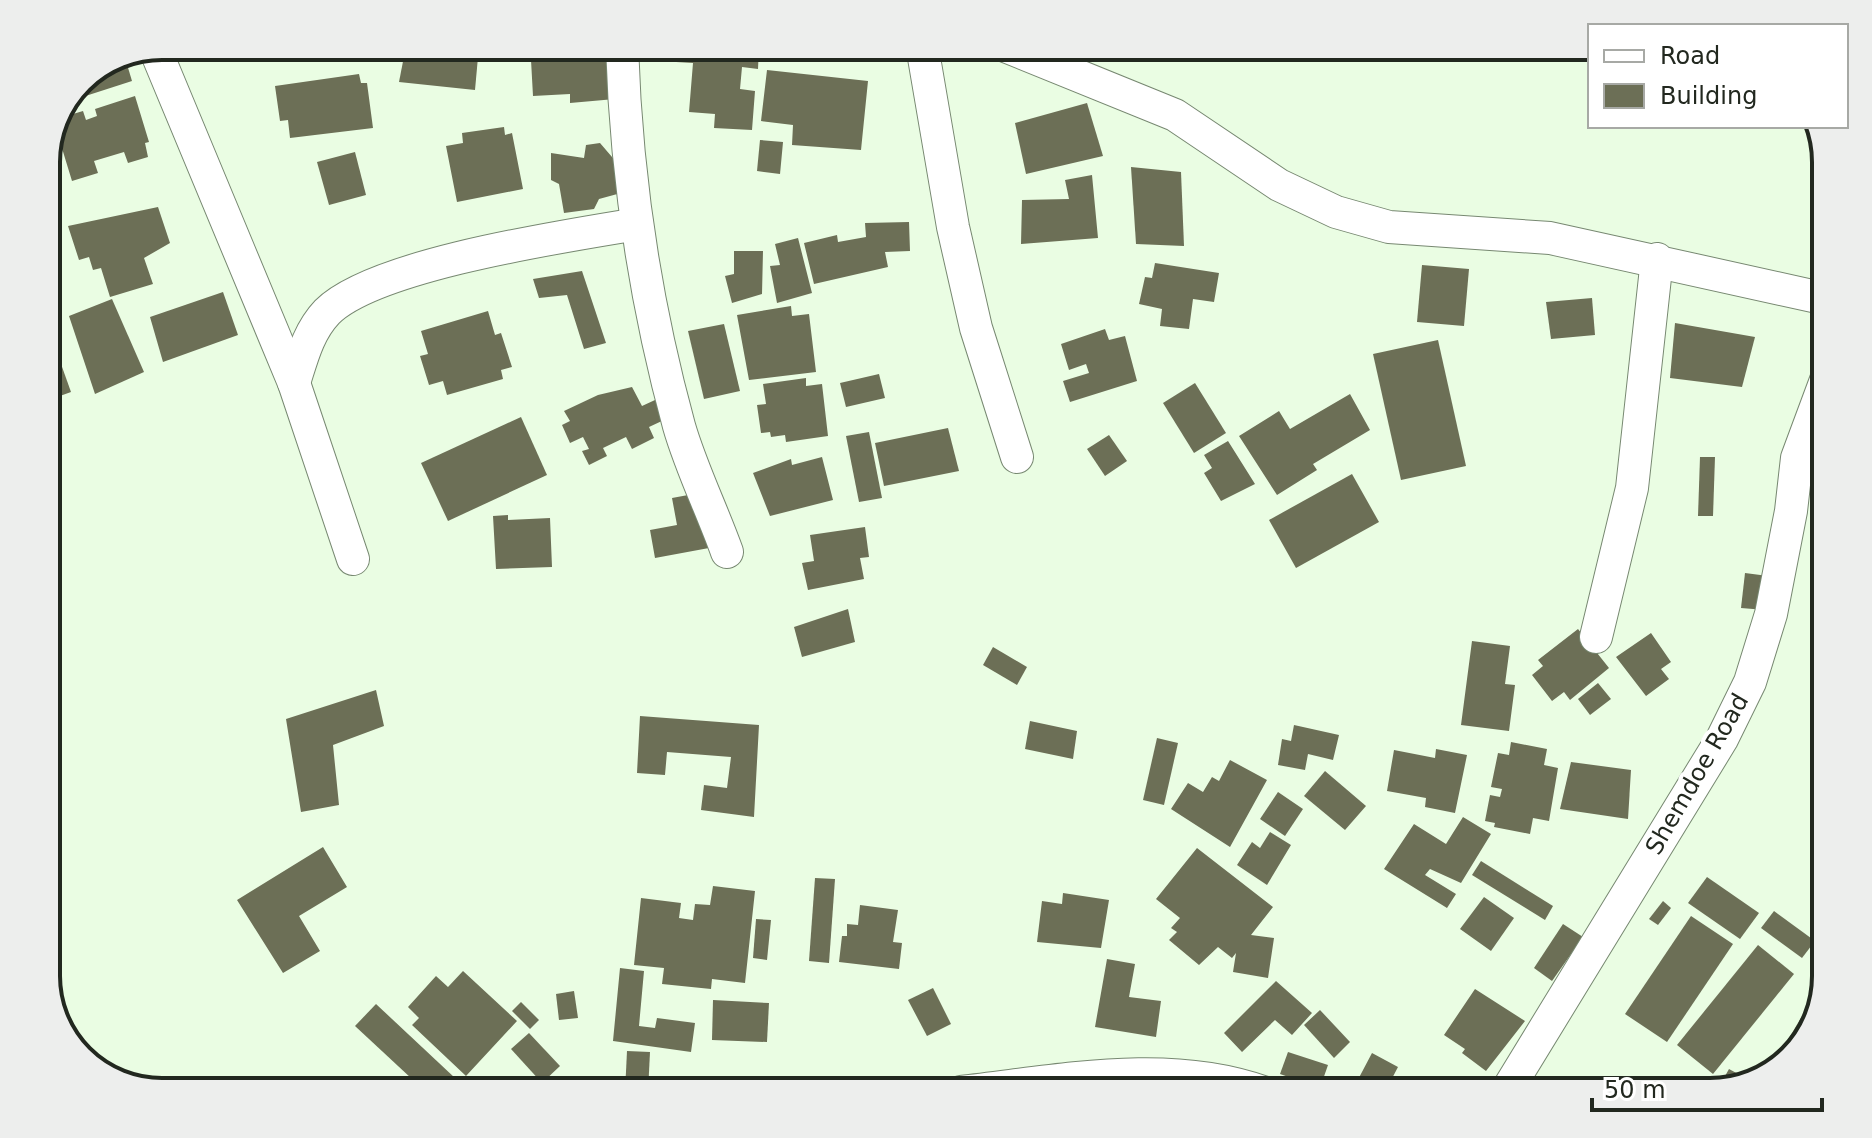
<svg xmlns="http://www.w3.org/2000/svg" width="1872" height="1138" font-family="'DejaVu Sans',sans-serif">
<rect width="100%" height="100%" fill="#eafde3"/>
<g fill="#6c6f56">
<polygon points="406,46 479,46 475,90 399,82"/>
<polygon points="566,46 611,46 615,99 570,103 570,94 533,96 531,60 565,58"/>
<polygon points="678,46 759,46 758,69 742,67 740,89 755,91 752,130 714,128 715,114 689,112 693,63 676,62"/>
<polygon points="126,61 132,81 70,101 80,80"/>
<polygon points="767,70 868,81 861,150 792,145 793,125 761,121"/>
<polygon points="359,74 361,83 367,83 373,128 290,138 288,120 280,121 275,86"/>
<polygon points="135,96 149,142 145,143 148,157 128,163 124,152 94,161 98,173 72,181 57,132 63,117 83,111 86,120 97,116 95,109"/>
<polygon points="1087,103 1103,156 1026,174 1015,123"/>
<polygon points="504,127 505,135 512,133 523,189 457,202 446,146 463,143 462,133"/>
<polygon points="760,140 783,142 780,174 757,171"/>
<polygon points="600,143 618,164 621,193 599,199 594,209 564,213 559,184 551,180 551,153 584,158 586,145"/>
<polygon points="355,152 366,195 329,205 317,162"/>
<polygon points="46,154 57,193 46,195"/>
<polygon points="1131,167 1181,172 1184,246 1136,244"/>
<polygon points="1092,175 1098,238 1021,244 1022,200 1069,199 1065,180"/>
<polygon points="158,207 170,243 144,258 153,284 110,297 101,268 93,270 89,257 79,260 68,226"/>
<polygon points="909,222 910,251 885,252 888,267 814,284 804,243 837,235 838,242 866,237 865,223"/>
<polygon points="798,238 812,293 777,303 770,266 780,265 775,244"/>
<polygon points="734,251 763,251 762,294 732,303 725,276 734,274"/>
<polygon points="1155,263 1219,273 1214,302 1193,299 1189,329 1160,326 1162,309 1139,304 1145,277 1152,278"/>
<polygon points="1422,265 1469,269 1464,326 1417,322"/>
<polygon points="582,271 606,343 584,349 567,295 539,298 533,279"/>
<polygon points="223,292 238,335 163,362 150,317"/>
<polygon points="1592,298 1595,335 1551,339 1546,302"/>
<polygon points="112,299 144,372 95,394 69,316"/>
<polygon points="791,306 792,316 809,314 816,372 749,380 737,315"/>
<polygon points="488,311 495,335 501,333 512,367 501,370 503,379 447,395 443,381 429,385 420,356 428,354 421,331"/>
<polygon points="46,322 71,392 46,401"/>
<polygon points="1675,323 1755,337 1742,387 1670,378"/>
<polygon points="724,324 740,391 704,399 688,331"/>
<polygon points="1105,329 1109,340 1125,336 1137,381 1070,402 1063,381 1089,373 1086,364 1069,370 1061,344"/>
<polygon points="1438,340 1466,466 1401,480 1373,354"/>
<polygon points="879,374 885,398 846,407 840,383"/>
<polygon points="806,378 806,386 822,384 828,436 786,442 785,435 771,437 770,432 761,433 757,405 766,404 763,384"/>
<polygon points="1195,383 1226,433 1194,453 1163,403"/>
<polygon points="632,387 642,406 655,400 664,420 649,427 654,438 632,449 626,437 603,448 607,456 589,465 582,451 589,449 583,437 570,443 562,425 570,421 564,411 598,395"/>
<polygon points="1350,394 1370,430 1313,464 1317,470 1277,495 1239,436 1279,411 1290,429"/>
<polygon points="521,417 547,475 448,521 421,463"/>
<polygon points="948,428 959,471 884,486 875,443"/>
<polygon points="869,432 882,498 859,502 846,436"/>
<polygon points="1109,435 1127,461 1105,476 1087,449"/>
<polygon points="1228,441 1255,484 1221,501 1204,473 1212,468 1204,455"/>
<polygon points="822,457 833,500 770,516 753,473 791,459 792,465"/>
<polygon points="1700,457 1715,457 1713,516 1698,516"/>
<polygon points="1352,474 1379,522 1296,568 1269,520"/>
<polygon points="699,493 709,548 655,558 650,530 677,525 672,498"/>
<polygon points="508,515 508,520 550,518 552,567 496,569 493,516"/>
<polygon points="865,527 869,557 860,558 864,579 808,590 802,563 814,561 810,535"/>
<polygon points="1745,573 1768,576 1765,610 1741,608"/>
<polygon points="848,609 855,642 802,657 794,627"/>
<polygon points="1578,629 1609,668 1570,700 1564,692 1552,701 1532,675 1543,666 1538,660"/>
<polygon points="1651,633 1671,662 1661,669 1669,679 1646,696 1616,657"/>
<polygon points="1472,641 1510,646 1505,684 1515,685 1509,731 1461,725"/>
<polygon points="993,647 1027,667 1017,685 983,665"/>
<polygon points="1598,683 1611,699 1590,715 1578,699"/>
<polygon points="376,690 384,726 333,745 339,805 301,812 286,719"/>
<polygon points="640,716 759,725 754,817 701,810 704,785 727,788 731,757 667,752 665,775 637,773"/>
<polygon points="1030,721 1077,731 1073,759 1025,749"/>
<polygon points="1294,725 1339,735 1333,760 1308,754 1305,770 1278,765 1282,739 1291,741"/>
<polygon points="1157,738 1178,743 1164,805 1143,800"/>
<polygon points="1511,742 1547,749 1544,765 1558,768 1549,821 1533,818 1530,834 1494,827 1495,823 1485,821 1490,795 1500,797 1502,789 1491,787 1498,753 1509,755"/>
<polygon points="1436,749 1467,755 1455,813 1425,807 1426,798 1387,791 1394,750 1435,758"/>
<polygon points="1230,760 1267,780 1230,847 1171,809 1188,783 1203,792 1212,777 1219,781"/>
<polygon points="1571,762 1631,770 1628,819 1560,809"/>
<polygon points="1325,771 1366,806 1345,830 1304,796"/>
<polygon points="1278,792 1303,809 1285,836 1260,819"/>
<polygon points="1463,817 1491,834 1461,883 1430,869 1425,875 1456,894 1447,908 1384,869 1414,824 1446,844"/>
<polygon points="1270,832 1291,845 1267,885 1237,865 1252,842 1260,848"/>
<polygon points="323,847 347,887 299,916 320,951 283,973 237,900"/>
<polygon points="1197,848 1273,907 1251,935 1274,938 1268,978 1233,972 1236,953 1232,958 1218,947 1199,965 1169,940 1177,932 1171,928 1180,918 1156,899"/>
<polygon points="1481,861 1553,906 1545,920 1472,875"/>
<polygon points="1707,877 1759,913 1740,939 1688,903"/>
<polygon points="815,878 835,879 829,963 809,961"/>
<polygon points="713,886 755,891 745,983 712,979 711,989 662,984 664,968 634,965 641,898 681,903 679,918 693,920 695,904 710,905"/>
<polygon points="1063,893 1109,900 1101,948 1037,942 1042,901 1062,904"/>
<polygon points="1484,897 1514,918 1491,951 1460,929"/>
<polygon points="1663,901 1671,908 1658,925 1649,919"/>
<polygon points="860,905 898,910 893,942 902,943 899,969 839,962 842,936 847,936 847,924 858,925"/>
<polygon points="1774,911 1815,941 1802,958 1761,928"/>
<polygon points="1691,916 1733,944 1667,1042 1625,1014"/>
<polygon points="756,919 771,920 767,960 753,958"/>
<polygon points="1563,924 1583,937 1552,981 1534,968"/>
<polygon points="1758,945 1794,974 1713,1074 1677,1045"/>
<polygon points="1107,959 1135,964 1129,997 1161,1001 1156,1037 1095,1027"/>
<polygon points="620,968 644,971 639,1026 655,1028 657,1018 695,1023 691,1052 613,1041"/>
<polygon points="463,971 517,1021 466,1076 412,1025 419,1018 408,1007 436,976 448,987"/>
<polygon points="1824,979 1810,1034 1766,1077"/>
<polygon points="1276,981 1312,1013 1292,1035 1275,1020 1242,1052 1224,1033"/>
<polygon points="933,988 951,1024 927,1036 908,1000"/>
<polygon points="1475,989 1525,1021 1486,1071 1462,1053 1465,1049 1444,1035"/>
<polygon points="574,991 578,1018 559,1020 556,994"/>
<polygon points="713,1000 769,1003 767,1042 712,1040"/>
<polygon points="521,1002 539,1020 530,1029 512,1011"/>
<polygon points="376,1004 455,1078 442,1092 426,1092 355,1026"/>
<polygon points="1320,1010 1350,1042 1334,1058 1304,1025"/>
<polygon points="529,1033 560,1066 542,1083 511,1049"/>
<polygon points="627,1051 650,1052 648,1092 625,1092"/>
<polygon points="1288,1052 1328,1065 1320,1088 1280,1074"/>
<polygon points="1372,1053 1398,1067 1388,1086 1396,1092 1353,1089"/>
<polygon points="1729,1069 1751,1081 1725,1088 1720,1085"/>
<polygon points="1443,1077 1460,1086 1457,1092 1434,1092"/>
</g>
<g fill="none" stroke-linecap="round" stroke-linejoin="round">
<defs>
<g id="minor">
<path d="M622,46c4,129 23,256 57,380 12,42 33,84 48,126"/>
<polyline points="922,46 953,227 976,328 1017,457"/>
<polyline points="1005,46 1175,115 1279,185 1336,212 1389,227 1550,238 1826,299"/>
<polyline points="155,49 294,383 353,559"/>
<path d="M294,383c8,-25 14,-51 33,-71 48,-48 239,-76 310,-88"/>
<polyline points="1596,637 1632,488 1657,259"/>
<path d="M961,1092c99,-11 206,-34 302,0"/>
<polyline points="1506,1092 1722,739 1750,682 1771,614 1791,511 1797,458 1826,380"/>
</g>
</defs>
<use href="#minor" stroke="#778871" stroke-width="34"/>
<use href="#minor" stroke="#fff" stroke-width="32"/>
</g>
<g text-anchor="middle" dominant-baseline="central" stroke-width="8" stroke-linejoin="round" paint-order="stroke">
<g font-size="24" fill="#22281f" stroke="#fff">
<text transform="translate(1697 774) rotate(-60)">Shemdoe Road</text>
</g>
</g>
<path d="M0 0H1872V1138H0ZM162 60H1710A102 102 0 0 1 1812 162V976A102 102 0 0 1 1710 1078H162A102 102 0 0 1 60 976V162A102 102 0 0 1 162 60Z" fill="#edeeed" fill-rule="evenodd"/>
<path fill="none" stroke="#22281f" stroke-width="4" d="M162 60H1710A102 102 0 0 1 1812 162V976A102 102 0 0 1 1710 1078H162A102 102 0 0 1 60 976V162A102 102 0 0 1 162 60Z"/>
<rect x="1588" y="24" width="260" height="104" fill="#ffffff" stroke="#a7a9a5" stroke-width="2"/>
<rect x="1604" y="50" width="40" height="12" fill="#ffffff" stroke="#a7a9a5" stroke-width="2"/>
<text x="1660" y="64" font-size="24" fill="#22281f">Road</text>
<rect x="1604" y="84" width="40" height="24" fill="#6c6f56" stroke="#a7a9a5" stroke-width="2"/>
<text x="1660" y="104" font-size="24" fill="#22281f">Building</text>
<path d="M1592 1098v12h230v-12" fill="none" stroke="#22281f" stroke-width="4"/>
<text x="1604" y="1098" font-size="24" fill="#22281f" stroke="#ffffff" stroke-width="6" paint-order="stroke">50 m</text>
</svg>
